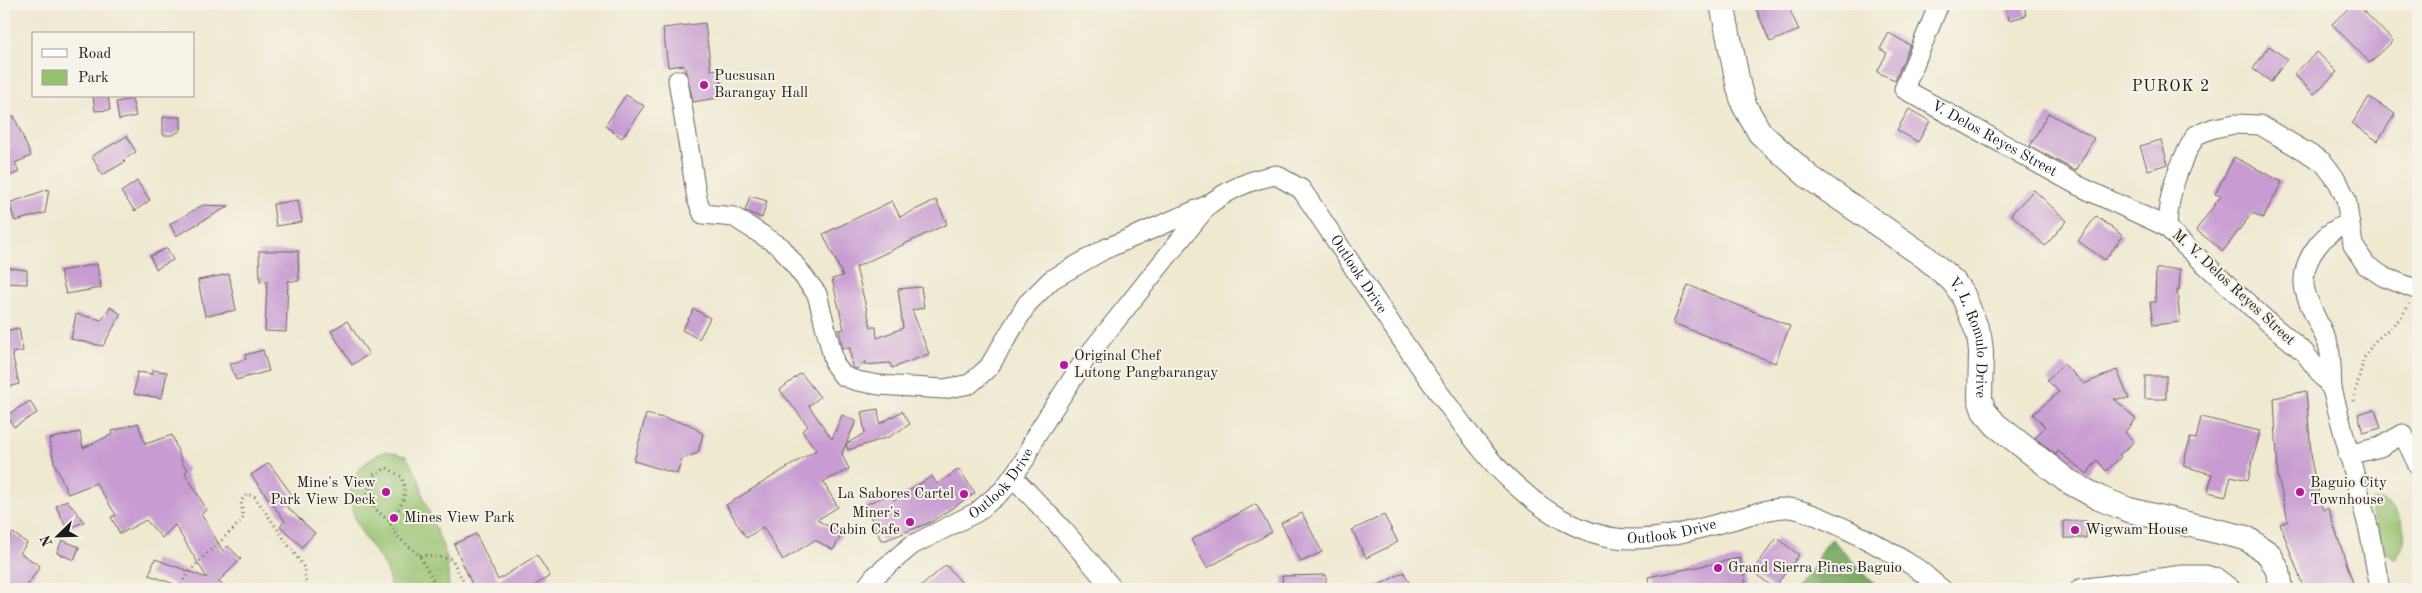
<svg xmlns="http://www.w3.org/2000/svg" width="2422" height="593" font-family="'Old Standard TT',serif">
<rect width="100%" height="100%" fill="#f7f3e8"/>
<filter id="ink" filterUnits="userSpaceOnUse"><feTurbulence type="fractalNoise" baseFrequency=".02" numOctaves="2"/><feDisplacementMap in="SourceGraphic" scale="10" xChannelSelector="R" yChannelSelector="G"/><feConvolveMatrix kernelMatrix="1 2 1 2 8 2 1 2 1" color-interpolation-filters="sRGB"/></filter>
<filter id="wash" filterUnits="userSpaceOnUse"><feTurbulence type="fractalNoise" baseFrequency=".0096" numOctaves="4" result="noise"/><feDisplacementMap in="SourceGraphic" scale="20" xChannelSelector="R" yChannelSelector="G"/><feGaussianBlur stdDeviation="1.12" result="paint"/><feColorMatrix in="noise" values="0 0 0 0 0 0 0 0 0 0 0 0 0 0 0 0 0 1.4 0 .05"/><feComposite in="paint" operator="in"/></filter>
<g filter="url(#wash)">
<rect width="100%" height="100%" fill="#efe9d0"/>
<g fill="#96c16f" stroke="#596e46">
<path d="M386,451l20,5 13,23 5,20 23,58 2,32h-59c-1,-5 0,-10 -2,-15 -4,-14 -18,-27 -25,-39 -21,-37 -18,-67 23,-84z"/>
<path d="M2373,500c19,0 34,22 31,42 -1,5 -6,12 -9,18l-10,-9 -15,-44z"/>
</g>
<path fill="#78a762" stroke="#4a623f" d="M1832,539l47,50h-82c4,-10 13,-14 17,-23 7,-13 5,-17 18,-27z"/>
<g id="blocks">
<g fill="#c89cd2">
<polygon points="1754,4 1787,4 1799,30 1770,42"/>
<polygon points="2005,4 2024,4 2026,16 2009,20"/>
<polygon points="2353,4 2357,4 2393,41 2370,63 2332,24"/>
<polygon points="705,23 711,70 719,69 723,97 693,102 684,65 668,67 663,28"/>
<polygon points="1889,33 1910,45 1895,80 1877,72 1887,53 1880,49"/>
<polygon points="2269,46 2287,59 2271,82 2253,69"/>
<polygon points="2317,52 2337,72 2314,94 2294,74"/>
<polygon points="626,95 644,106 622,138 605,126"/>
<polygon points="93,96 108,96 110,110 95,111"/>
<polygon points="2369,97 2395,114 2378,141 2352,124"/>
<polygon points="132,99 136,116 119,120 116,102"/>
<polygon points="1909,109 1930,121 1918,142 1897,130"/>
<polygon points="2048,113 2094,138 2076,171 2030,146"/>
<polygon points="14,116 31,156 15,163 19,172 4,178 4,120"/>
<polygon points="163,117 181,117 181,130 173,135 163,135"/>
<polygon points="127,136 136,152 123,160 125,162 102,175 92,156"/>
<polygon points="2161,140 2168,164 2148,170 2140,146"/>
<polygon points="2234,157 2282,182 2263,218 2252,213 2223,251 2196,230 2221,196 2215,194"/>
<polygon points="137,181 150,200 135,211 121,192"/>
<polygon points="49,189 45,213 15,221 9,203"/>
<polygon points="2034,190 2067,221 2045,246 2011,214"/>
<polygon points="750,196 767,201 762,218 745,211"/>
<polygon points="298,200 302,222 276,226 273,204"/>
<polygon points="936,200 947,224 856,267 871,327 876,327 877,338 903,328 898,289 921,287 924,308 912,310 929,354 892,368 890,363 864,365 866,361 856,369 852,367 850,348 842,348 841,341 839,330 844,329 832,279 843,276 823,234 892,201 900,217"/>
<polygon points="203,205 229,206 176,236 170,224"/>
<polygon points="2096,216 2123,236 2105,260 2078,241"/>
<polygon points="167,248 173,260 156,269 150,256"/>
<polygon points="259,251 298,251 299,281 288,281 286,332 265,331 267,281 260,282"/>
<polygon points="97,264 101,288 66,294 60,271"/>
<polygon points="4,267 27,270 27,284 4,283"/>
<polygon points="2156,269 2180,269 2179,290 2177,290 2180,322 2153,325 2150,302 2155,302"/>
<polygon points="229,274 236,310 205,316 198,280"/>
<polygon points="1688,285 1790,326 1775,363 1673,323"/>
<polygon points="110,307 121,314 103,346 71,339 76,314 102,320"/>
<polygon points="694,309 710,318 699,339 682,330"/>
<polygon points="347,321 369,354 352,365 331,331"/>
<polygon points="19,328 23,351 12,353 19,384 4,388 4,331"/>
<polygon points="263,350 269,371 236,380 230,364 246,359 245,355"/>
<polygon points="2064,364 2084,384 2117,370 2129,399 2114,399 2136,419 2125,432 2134,442 2119,455 2121,457 2106,471 2097,460 2087,474 2058,451 2056,455 2035,438 2045,427 2033,414 2059,392 2047,380"/>
<polygon points="152,370 167,372 162,398 134,394 137,372 152,374"/>
<polygon points="801,373 820,397 809,406 832,439 842,415 856,421 846,444 865,433 861,412 878,409 880,424 902,411 910,424 889,437 848,450 846,444 842,454 849,469 823,482 838,507 817,520 842,534 833,550 815,540 783,560 763,527 746,538 726,505 816,450 802,431 808,426 780,390"/>
<rect x="2145" y="376" width="21" height="23"/>
<polygon points="2306,391 2312,465 2323,510 2328,508 2355,589 2304,589 2280,524 2288,521 2278,477 2274,398"/>
<polygon points="30,401 37,413 14,427 7,415"/>
<polygon points="2375,409 2381,428 2363,433 2358,414"/>
<polygon points="646,414 689,424 703,434 698,453 682,459 677,474 634,461"/>
<polygon points="2201,417 2260,431 2248,480 2231,476 2226,496 2208,492 2212,474 2183,466 2190,438 2196,439"/>
<polygon points="138,423 145,444 172,435 183,465 188,469 185,473 207,510 201,514 223,551 228,546 241,559 218,582 232,589 188,589 149,575 155,559 207,578 175,525 162,538 146,520 120,534 111,517 116,515 96,483 68,494 54,462 49,439 80,432 83,448 113,434 112,431"/>
<polygon points="269,463 295,499 286,506 315,533 302,547 280,526 285,521 251,475"/>
<polygon points="959,469 975,493 931,522 886,540 881,540 865,505 891,493 894,500 932,476 937,484"/>
<polygon points="67,500 84,522 67,529 56,506"/>
<polygon points="1256,504 1272,532 1207,568 1191,540"/>
<polygon points="1302,513 1322,552 1301,562 1281,523"/>
<polygon points="1384,515 1398,542 1366,558 1352,530"/>
<rect x="2064" y="521" width="22" height="17"/>
<polygon points="13,533 27,543 20,553 40,566 25,589 4,589 4,545"/>
<polygon points="476,534 498,580 537,555 550,576 529,589 474,589 454,544"/>
<polygon points="1777,538 1799,555 1774,588 1752,571"/>
<polygon points="62,540 79,547 74,560 57,553"/>
<polygon points="1740,558 1747,589 1650,589 1648,577"/>
<polygon points="946,565 967,589 918,589"/>
<polygon points="1404,572 1412,589 1371,589"/>
<polygon points="1326,575 1326,589 1283,589 1282,576"/>
</g>
</g>
</g>
<g filter="url(#ink)">
<use href="#blocks" fill-opacity="0" stroke="#66645b" stroke-width="1"/>
<g fill="none" stroke-linecap="round" stroke-linejoin="round">
<defs>
<g id="minor">
<path id="s1" d="M1939,4l-35,85 175,97 88,41"/>
<polyline points="678,80 697,199 703,214 734,217 781,247 817,294 835,365 843,376 857,381 879,385 944,389 970,384 989,367 1027,304 1051,280 1105,249 1206,206"/>
<path d="M2332,389c-1,-14 0,-32 -4,-45 -6,-16 -24,-45 -24,-61 -1,-25 21,-54 46,-59"/>
<polyline points="2348,455 2380,447 2403,434 2418,465"/>
<polyline points="1013,477 1064,531 1113,589"/>
<path id="s2" d="M865,589l9,-12 38,-32 65,-33 26,-22 22,-31 11,-24 50,-77 122,-153c22,-16 41,-25 68,-30l25,14c48,69 91,140 141,208 24,32 47,66 78,92 25,23 62,45 96,49 41,5 84,-10 123,-20 15,-4 33,-11 49,-10 28,2 100,42 125,58 10,6 19,16 29,23"/>
<polyline points="2080,589 2183,575 2206,575 2218,579 2231,589"/>
<path d="M2380,589l-11,-59 -37,-141 -28,-37 -37,-31 -86,-79 -14,-15c1,-33 12,-64 29,-92l18,-7 21,-4 25,1 63,37 15,20 8,17 7,46 13,20 18,12 34,13"/>
</g>
<g id="major">
<path id="s3" d="M1722,4l17,84 5,17 16,28 49,44 115,79 29,25 10,14 16,40 2,17 -1,47 4,12 12,14 70,55 33,18 30,12 117,28 23,16 9,17 3,18"/>
</g>
</defs>
<use href="#minor" stroke="#66645b" stroke-width="21"/>
<use href="#major" stroke="#66645b" stroke-width="26"/>
<g stroke="#66645b" stroke-width="3" stroke-dasharray="1 4" stroke-linecap="butt">
<polyline points="2353,401 2364,358 2374,342 2401,318 2409,304"/>
<path d="M389,521c13,-15 19,-24 13,-44l-15,-9 -14,7 -5,18 6,15 15,13 7,14 23,20 19,34"/>
<polyline points="420,555 452,559 467,589"/>
<path d="M179,589c10,-25 47,-49 64,-71l-2,-17 6,-7 8,3 50,72 1,20"/>
</g>
<use href="#minor" stroke="#fff" stroke-width="19"/>
<use href="#major" stroke="#fff" stroke-width="24"/>
</g>
</g>
<g fill="#b5179e" stroke="#f7f3e8" stroke-width="2">
<circle cx="704" cy="85" r="5"/>
<circle cx="1064" cy="365" r="5"/>
<circle cx="386" cy="492" r="5"/>
<circle cx="2300" cy="492" r="5"/>
<circle cx="964" cy="494" r="5"/>
<circle cx="394" cy="518" r="5"/>
<circle cx="910" cy="522" r="5"/>
<circle cx="2075" cy="530" r="5"/>
<circle cx="1718" cy="568" r="5"/>
</g>
<g text-anchor="middle" dominant-baseline="central" stroke-width="4" stroke-linejoin="round" paint-order="stroke">
<g font-size="15" fill="#1c1c1c" stroke="#f7f3e8" text-anchor="start">
<text x="714" y="76">Pucsusan<tspan x="714" dy="17">Barangay Hall</tspan></text>
<text x="1074" y="356">Original Chef<tspan x="1074" dy="17">Lutong Pangbarangay</tspan></text>
<text x="376" y="483" text-anchor="end">Mine's View<tspan x="376" dy="17">Park View Deck</tspan></text>
<text x="2310" y="483">Baguio City<tspan x="2310" dy="17">Townhouse</tspan></text>
<text x="954" y="494" text-anchor="end">La Sabores Cartel</text>
<text x="900" y="513" text-anchor="end">Miner's<tspan x="900" dy="17">Cabin Cafe</tspan></text>
<text x="404" y="518">Mines View Park</text>
<text x="2085" y="530">Wigwam House</text>
<text x="1728" y="568">Grand Sierra Pines Baguio</text>
</g>
<g font-size="15" fill="#1c1c1c" stroke="#f7f3e8">
<text stroke="none"><textPath href="#s1" startOffset="195">V. Delos Reyes Street</textPath></text>
<text stroke="none"><textPath href="#s2" startOffset="730">Outlook Drive</textPath></text>
<text transform="translate(2233 288) rotate(43)">M. V. Delos Reyes Street</text>
<text stroke="none"><textPath href="#s3" startOffset="440">V. L. Romulo Drive</textPath></text>
<text stroke="none"><textPath href="#s2" startOffset="175">Outlook Drive</textPath></text>
<text stroke="none"><textPath href="#s2" startOffset="1165">Outlook Drive</textPath></text>
</g>
<g font-size="16" letter-spacing="1" fill="#1c1c1c" stroke="#f7f3e8">
<text x="2171" y="87">PUROK 2</text>
</g>
</g>
<rect width="2422" height="593" fill="none" stroke="#f7f3e8" stroke-width="20"/>
<rect x="32" y="32" width="162" height="65" fill="#f7f3e8" stroke="#9f9d96"/>
<rect x="42" y="49" width="25" height="8" fill="#ffffff" stroke="#9f9d96"/>
<text x="78" y="58" font-size="15" fill="#1c1c1c">Road</text>
<rect x="42" y="70" width="25" height="15" fill="#96c16f" stroke="#9f9d96"/>
<text x="78" y="82" font-size="15" fill="#1c1c1c">Park</text>
<g transform="translate(58 536) rotate(247)" stroke="#f7f3e8" stroke-width="4" paint-order="stroke">
<path d="M0-4L9 19L0 12L-9 19Z" fill="#1c1c1c"/>
<text y="-8" font-size="14" font-weight="bold" text-anchor="middle" fill="#1c1c1c">N</text>
</g>
</svg>
